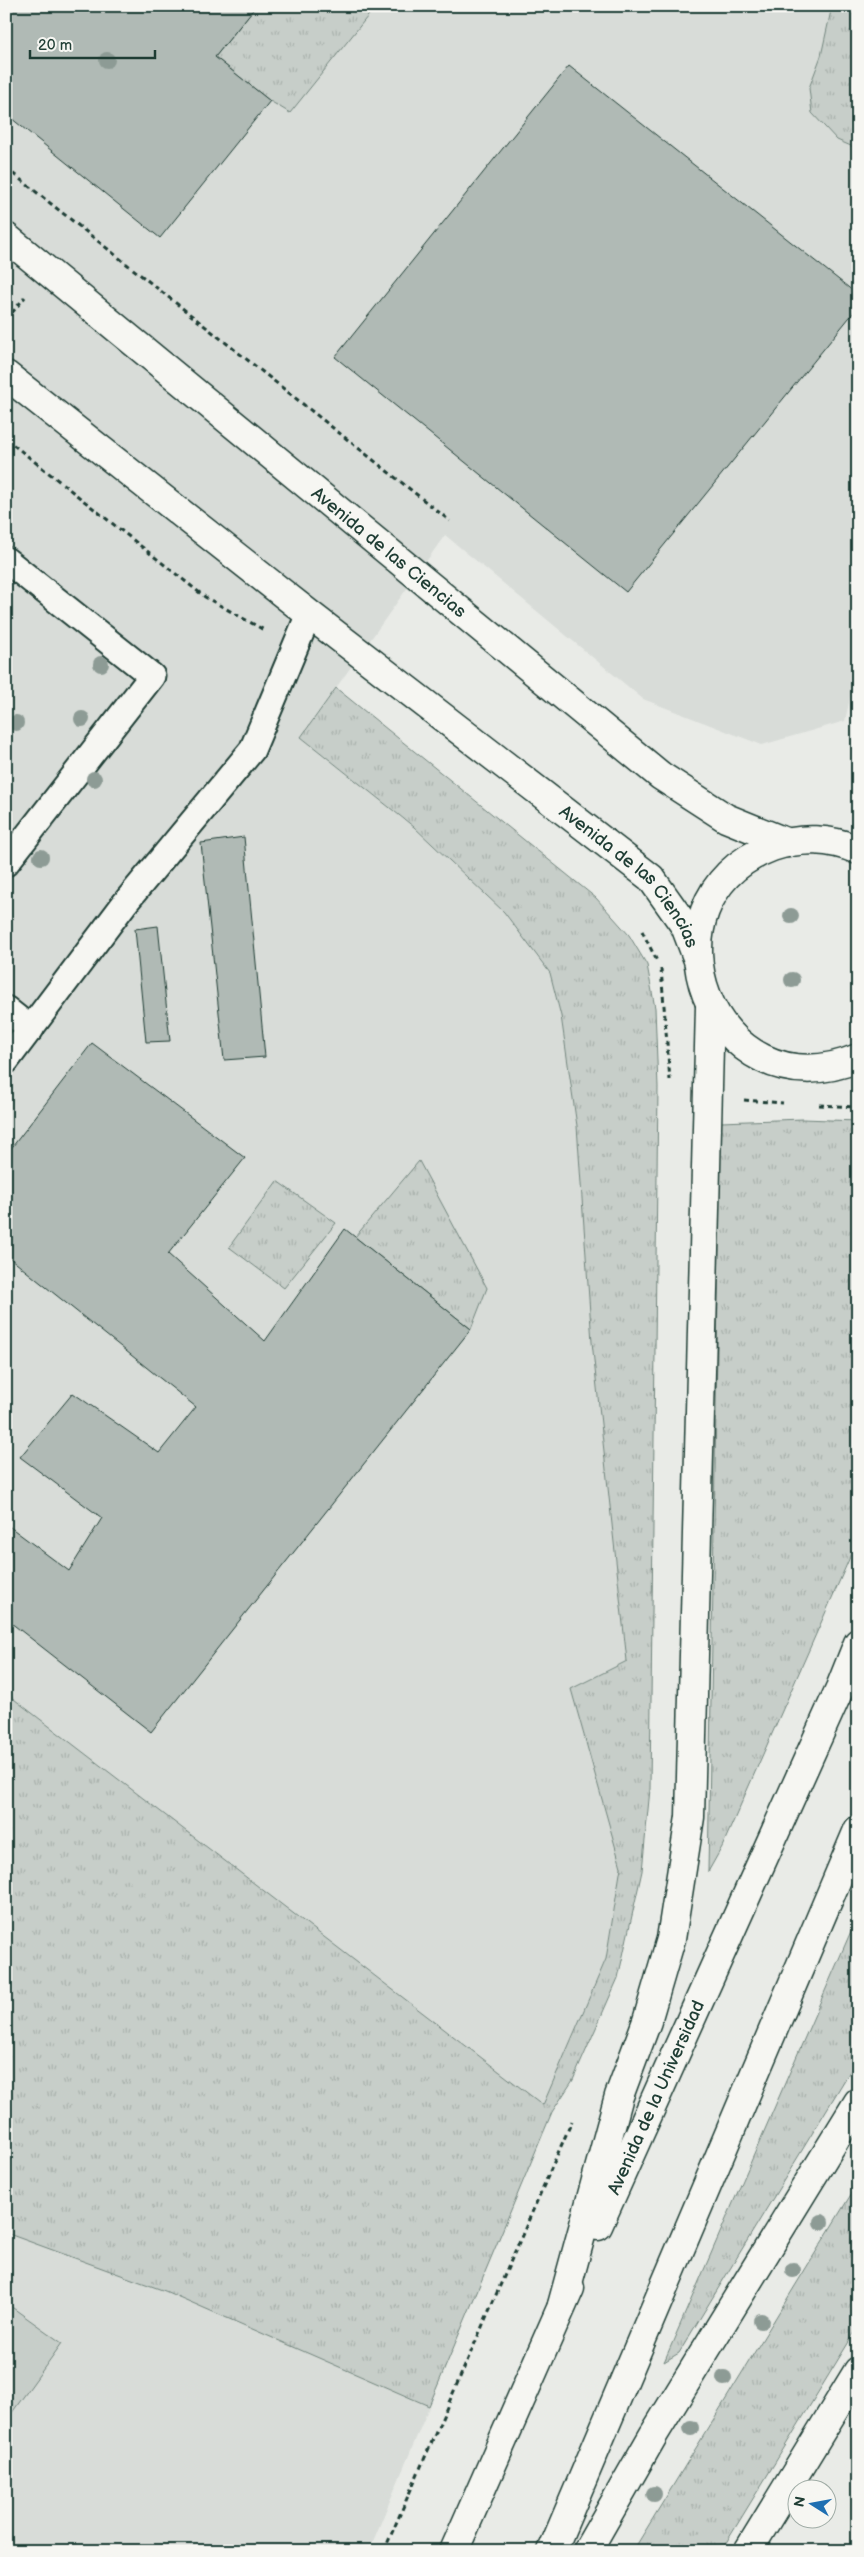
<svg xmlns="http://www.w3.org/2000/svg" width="864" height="2557" font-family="'Balsamiq Sans',sans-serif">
<defs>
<pattern id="grass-tufts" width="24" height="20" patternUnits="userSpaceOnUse" patternTransform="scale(1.25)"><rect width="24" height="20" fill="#c7cec9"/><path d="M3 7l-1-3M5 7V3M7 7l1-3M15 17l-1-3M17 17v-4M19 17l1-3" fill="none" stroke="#aab2ad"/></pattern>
</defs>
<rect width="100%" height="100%" fill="#e9ebe7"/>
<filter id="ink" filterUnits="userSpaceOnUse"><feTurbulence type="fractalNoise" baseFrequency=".02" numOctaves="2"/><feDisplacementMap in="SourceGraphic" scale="10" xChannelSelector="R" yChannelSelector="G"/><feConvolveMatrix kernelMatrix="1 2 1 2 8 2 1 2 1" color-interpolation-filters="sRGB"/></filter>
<g filter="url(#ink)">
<polygon fill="#d8dcd8" points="6,6 858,6 858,661 845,721 762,745 643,699 445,535 301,737 414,827 504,912 550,973 561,1016 577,1126 592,1342 627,1661 571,1689 621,1866 606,1959 543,2105 552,2112 369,2551 6,2551"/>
<g fill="url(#grass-tufts)" stroke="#73867e">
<polygon points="256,6 376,6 290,113 270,101 215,57"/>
<polygon points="832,6 858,6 858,149 837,140 812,113 809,88 821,56"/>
<polygon points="336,688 596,898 629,935 647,965 655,1008 658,1087 650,1789 642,1871 618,1978 573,2080 552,2112 429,2406 165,2291 6,2233 6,1693 543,2105 606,1959 621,1867 571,1689 627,1661 592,1342 577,1126 561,1016 550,973 504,912 414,827 301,737"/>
<polygon points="803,1119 858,1121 858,1539 722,1847 708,1872 721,1122"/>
<polygon points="419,1161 487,1288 471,1329 355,1237"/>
<polygon points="277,1181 336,1223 284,1288 229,1247"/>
<polygon points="858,1915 858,2058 679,2353 664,2362"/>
<polygon points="858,2183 858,2327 721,2551 633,2551"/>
</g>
<polygon fill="#c7cec9" stroke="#73867e" points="6,2303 62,2343 6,2421"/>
<g fill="#b0bab5" stroke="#1f3d34">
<polygon points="6,6 256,6 215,57 270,101 160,238 6,114"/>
<polygon points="569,66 858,295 858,307 626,592 335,357"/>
<polygon points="244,837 265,1057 224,1060 201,843"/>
<polygon points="158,926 170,1041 146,1042 135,929"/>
<polygon points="92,1043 245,1158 168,1254 265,1341 345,1229 471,1329 151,1732 6,1619 6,1524 69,1571 102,1518 20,1457 73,1393 159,1453 196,1407 6,1255 6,1155"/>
</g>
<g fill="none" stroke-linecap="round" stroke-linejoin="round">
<defs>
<g id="service">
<polyline points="6,560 152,676 6,863"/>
<polyline points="6,1009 31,1029"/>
<polyline points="6,1061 125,903 252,750 309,614"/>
</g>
<polyline id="minor" points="748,2551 858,2371"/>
<g id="secondary">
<path id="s1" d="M6,237l655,539 65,42 62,25"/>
<path id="s2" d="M6,375l303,239 342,264 34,48 13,34"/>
</g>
<g id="trunk">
<path d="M858,850c-27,-12 -58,-13 -86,-3 -142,53 -61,272 86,211"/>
<path id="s3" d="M598,2226l242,-538 18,-45"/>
<polyline points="562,2305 619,2096 647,2021 671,1939 690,1817 710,1006"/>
<polyline points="454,2551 570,2288"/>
<polyline points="552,2551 858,1830"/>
<polyline points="587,2551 654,2434 858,2102"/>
</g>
</defs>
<use href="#service" stroke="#1f3d34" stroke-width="29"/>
<use href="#minor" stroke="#1f3d34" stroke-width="31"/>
<use href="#secondary" stroke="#1f3d34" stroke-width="31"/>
<use href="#trunk" stroke="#1f3d34" stroke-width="31"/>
<g stroke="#1f3d34" stroke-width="3" stroke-dasharray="5 4" stroke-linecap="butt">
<polyline points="6,168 450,521"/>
<polyline points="6,320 25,297"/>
<polyline points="6,439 205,597 264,630"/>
<polyline points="642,931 657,961"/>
<polyline points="661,969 670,1080"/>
<polyline points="744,1100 783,1103"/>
<polyline points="819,1105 858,1107"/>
<polyline points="384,2551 572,2121"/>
</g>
<use href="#service" stroke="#f6f6f2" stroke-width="25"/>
<use href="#minor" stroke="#f6f6f2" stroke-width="28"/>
<use href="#secondary" stroke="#f6f6f2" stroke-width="28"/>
<use href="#trunk" stroke="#f6f6f2" stroke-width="28"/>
</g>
<g fill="#8d9b95">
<circle cx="107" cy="60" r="8"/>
<circle cx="101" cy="664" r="8"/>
<circle cx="82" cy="719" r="8"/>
<circle cx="16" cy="723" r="8"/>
<circle cx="94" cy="779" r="8"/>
<circle cx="41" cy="857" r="8"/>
<circle cx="791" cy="916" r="8"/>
<circle cx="792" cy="980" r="8"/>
<circle cx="821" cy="2222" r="8"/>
<circle cx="793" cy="2270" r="8"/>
<circle cx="761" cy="2321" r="8"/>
<circle cx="724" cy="2378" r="8"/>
<circle cx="691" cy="2428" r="8"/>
<circle cx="654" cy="2494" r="8"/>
</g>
</g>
<g text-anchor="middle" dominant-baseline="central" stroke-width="4.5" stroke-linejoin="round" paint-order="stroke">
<g font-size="18" fill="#1f3d34" stroke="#f6f6f2">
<text stroke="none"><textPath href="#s1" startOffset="496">Avenida de las Ciencias</textPath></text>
<text stroke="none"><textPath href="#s2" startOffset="802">Avenida de las Ciencias</textPath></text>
<text stroke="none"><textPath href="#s3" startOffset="141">Avenida de la Universidad</textPath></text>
</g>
</g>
<rect width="864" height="2557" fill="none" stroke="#f6f6f2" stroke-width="25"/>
<rect x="12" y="12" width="839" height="2532" fill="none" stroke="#1f3d34" stroke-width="2" filter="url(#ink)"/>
<g transform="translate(812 2504) rotate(281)"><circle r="24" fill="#f6f6f2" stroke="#a0aca6"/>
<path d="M0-4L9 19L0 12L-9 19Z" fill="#1f6fb2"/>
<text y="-8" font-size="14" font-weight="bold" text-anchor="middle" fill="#1f3d34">N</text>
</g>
<path d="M30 50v8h125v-8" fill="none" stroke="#1f3d34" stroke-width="2.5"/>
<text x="38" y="50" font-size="15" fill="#1f3d34" stroke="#f6f6f2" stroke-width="4" paint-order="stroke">20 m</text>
</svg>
